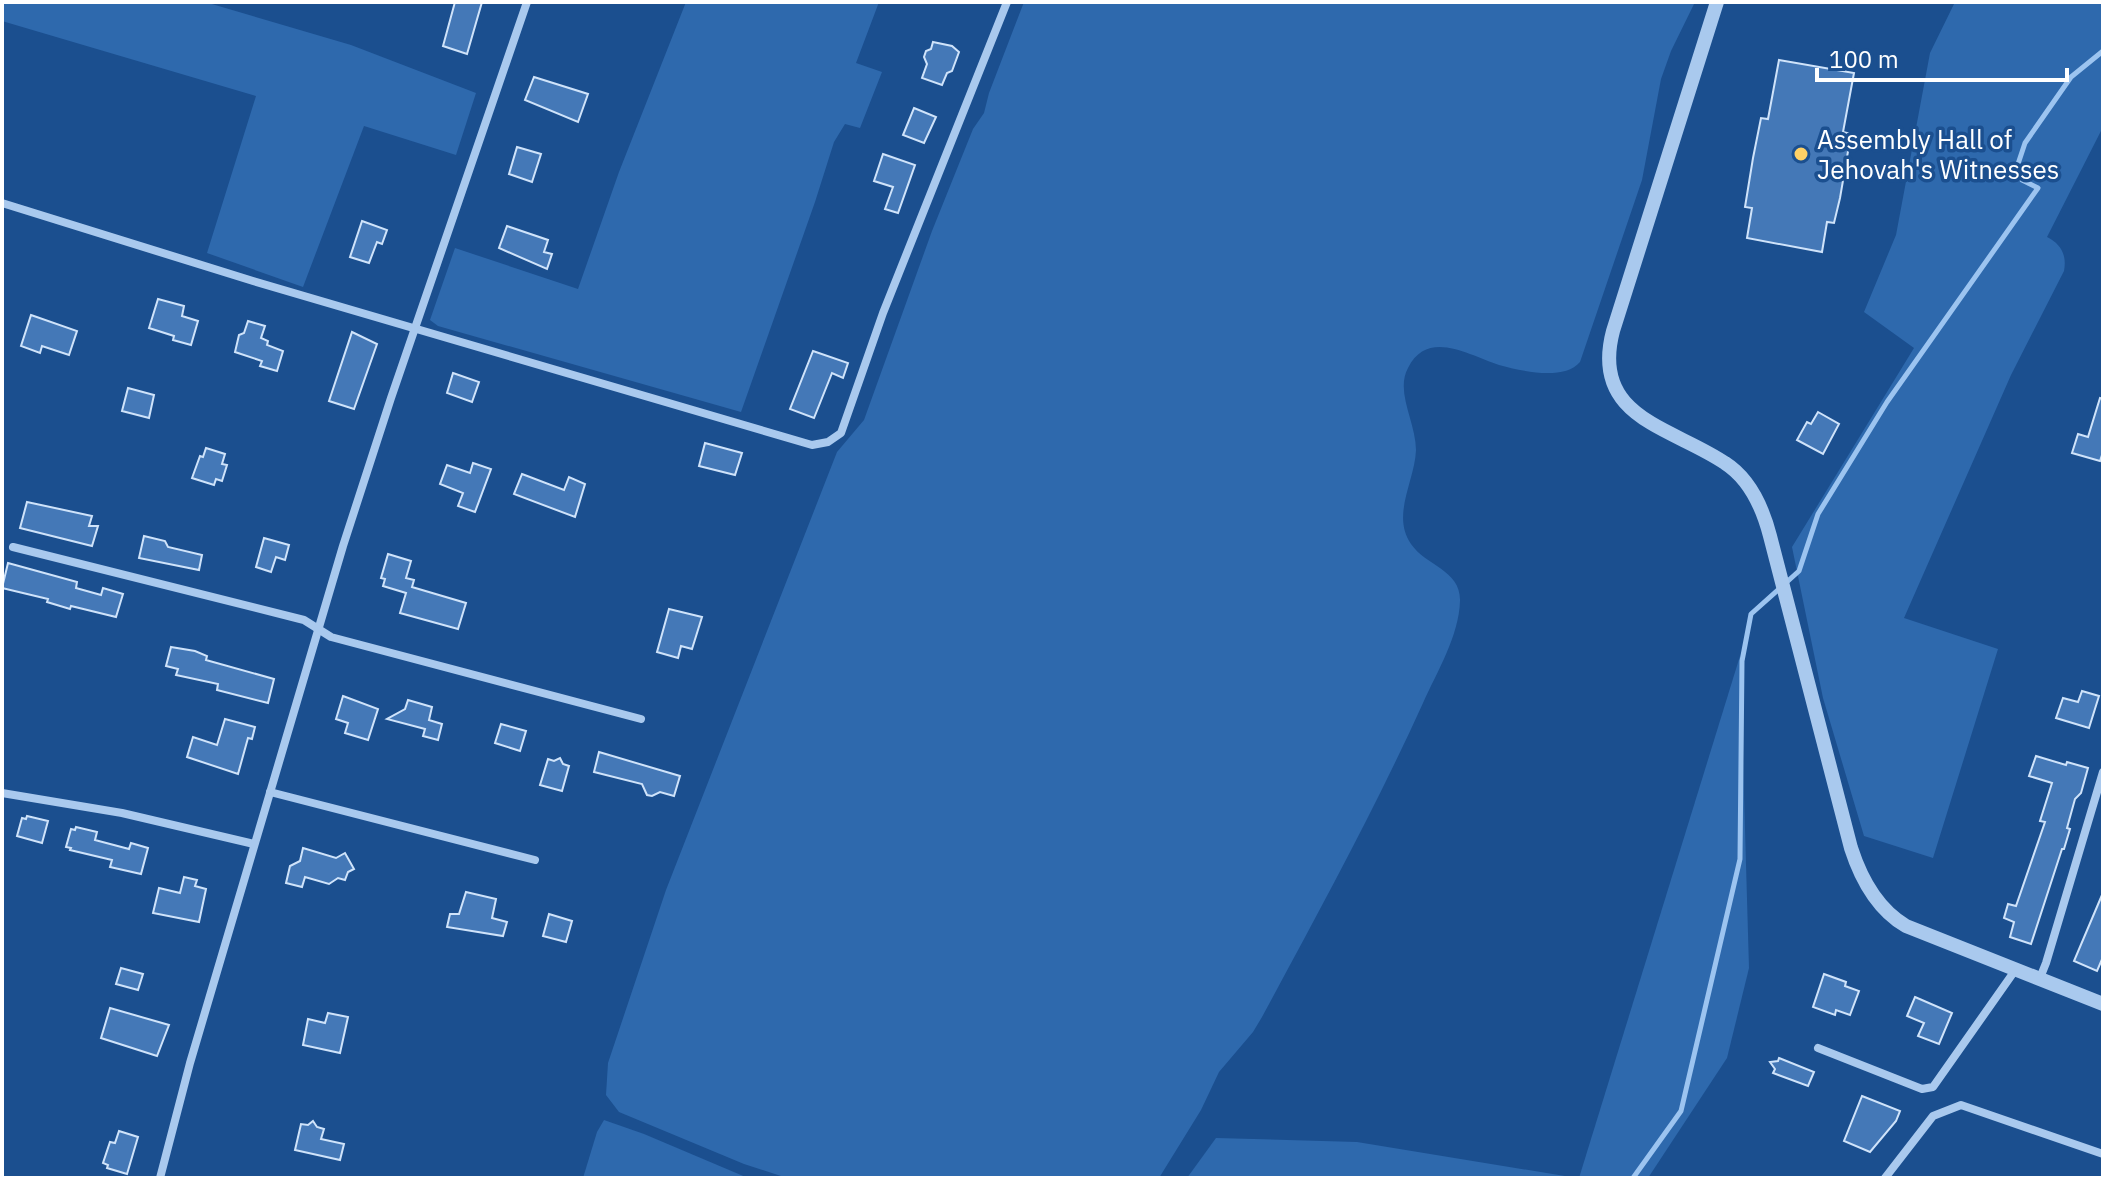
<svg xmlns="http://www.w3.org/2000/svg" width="2105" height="1180" font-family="'IBM Plex Sans',sans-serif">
<rect width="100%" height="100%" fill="#1b4f8f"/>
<g fill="#2e69ad">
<polygon points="2,2 205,2 351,45 476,93 456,155 364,126 303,287 207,253 256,96 2,21"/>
<polygon points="686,2 879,2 856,63 882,72 860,128 845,124 834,142 815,202 741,412 438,326 430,320 455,248 578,289 619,172"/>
<path d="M1024,2h671l-24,49 -10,28 -19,101 -62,182c-16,19 -59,9 -81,3 -29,-9 -71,-37 -91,3 -13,24 8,54 8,82 -1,31 -25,65 -5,94 15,22 50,26 49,57 -1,35 -23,71 -37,102 -49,108 -105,210 -161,314l-9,15 -34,40 -18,38 -42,68h-372l-43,-14 -125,-52 -13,-17 2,-32 58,-173 171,-438 27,-32 68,-189 41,-102 11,-16 5,-20z"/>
<path d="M1955,2h148v125l-56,110c14,7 20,18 17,34l-53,104 -107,243 94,31 -65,209 -69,-22 -41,-138 -31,-151 122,-199 -50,-36 32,-77 34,-182z"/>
<polygon points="1740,656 1749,968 1727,1058 1648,1178 1579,1178"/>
<polygon points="604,1120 644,1134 748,1178 583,1178 597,1132"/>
<polygon points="1216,1138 1357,1142 1577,1178 1187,1178"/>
</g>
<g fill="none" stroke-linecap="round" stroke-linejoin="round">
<polyline stroke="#9cc4f0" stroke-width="5" points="1633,1178 1681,1111 1740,859 1742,661 1751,614 1799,571 1818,514 1887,402 2038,188 2022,180 2017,167 2025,143 2071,77 2103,51"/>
</g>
<g fill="#4478b7" stroke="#cfe3fa" stroke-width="2">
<polygon points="455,2 482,2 467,54 443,46"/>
<polygon points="933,42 952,46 959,52 952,71 947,73 942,85 922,78 927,64 924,57 926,51 931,49"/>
<polygon points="1779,60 1854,73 1843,132 1851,134 1840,198 1834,223 1827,222 1822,252 1747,238 1752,208 1745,207 1753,158 1761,118 1768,119"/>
<polygon points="534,77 588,94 578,122 525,100"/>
<polygon points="914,108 936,117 924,143 903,135"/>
<polygon points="517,147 541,154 532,182 509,174"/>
<polygon points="883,154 915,165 898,213 885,209 893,187 874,181"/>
<polygon points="362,221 387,230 382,244 377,242 369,263 350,257"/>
<polygon points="507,226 548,240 544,252 552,254 547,269 499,248"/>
<polygon points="158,299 184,306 182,316 198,321 191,345 173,340 174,336 149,328"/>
<polygon points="31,315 77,331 69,355 42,346 40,353 21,346"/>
<polygon points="248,321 265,326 261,338 268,341 267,345 283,351 277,371 260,366 262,361 235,352 239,335 244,333"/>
<polygon points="352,332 377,344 354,409 329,401"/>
<polygon points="813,351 848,363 843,378 832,373 814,418 790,409"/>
<polygon points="453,373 479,382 472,402 447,393"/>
<polygon points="128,388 154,395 149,418 122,411"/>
<polygon points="2100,398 2103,399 2103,452 2100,461 2072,453 2078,434 2088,437"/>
<polygon points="1818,412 1839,424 1823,454 1797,440 1807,422 1811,424"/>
<polygon points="705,443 742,453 735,475 699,466"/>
<polygon points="206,448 225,454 222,464 227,465 222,481 216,479 214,485 192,478 200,456 203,457"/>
<polygon points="473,463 491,469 475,512 458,506 463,493 440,484 447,465 470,473"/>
<polygon points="522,474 564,490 569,477 585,484 575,517 514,494"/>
<polygon points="27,502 92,516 89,526 98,526 92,546 20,528"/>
<polygon points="144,536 165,541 168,547 202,555 199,570 139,558"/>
<polygon points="264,538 289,545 285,560 276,557 271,572 256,567"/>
<polygon points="388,554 411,561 406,578 414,580 412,587 466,603 458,629 400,613 406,593 383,586 385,579 381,578"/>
<polygon points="8,563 77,582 76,588 101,595 103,588 123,594 116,617 71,606 70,609 47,602 48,599 2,588"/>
<polygon points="669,609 702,617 692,649 681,646 678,658 657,652"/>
<polygon points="171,647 195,651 207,656 206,660 274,679 268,703 217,690 218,684 176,675 178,669 166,666"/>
<polygon points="2082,691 2099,696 2089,728 2056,718 2063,698 2078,702"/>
<polygon points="343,696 378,709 368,740 345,733 348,723 336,719"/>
<polygon points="408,700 432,707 429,720 442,724 438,740 423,736 425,729 387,719 405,709"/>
<polygon points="225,719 255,727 252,739 248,738 238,774 187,757 193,737 217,745"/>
<polygon points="501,724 526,731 520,751 495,743"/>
<polygon points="599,752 680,776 674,796 660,792 652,796 647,795 642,784 594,772"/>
<polygon points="2036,756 2066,765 2067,762 2088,768 2081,793 2075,799 2067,828 2070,829 2064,849 2062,849 2031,944 2010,937 2014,922 2004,918 2008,904 2016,906 2045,822 2040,821 2052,783 2029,776"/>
<polygon points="560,758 563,764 569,766 562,791 540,785 548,759 554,761"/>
<polygon points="27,816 48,821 42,843 17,836 22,818 26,819"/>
<polygon points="76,827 97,832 95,840 129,849 131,843 148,848 141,874 110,867 112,860 70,850 71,848 66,847 71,829 75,830"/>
<polygon points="303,848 336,858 345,853 354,869 348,872 345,880 338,878 329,884 305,877 302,887 286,883 290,866 300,861"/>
<polygon points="184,877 197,880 195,886 206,889 199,922 153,913 159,888 180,893"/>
<polygon points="466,892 496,899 492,918 507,922 503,936 447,927 450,914 459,914"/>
<polygon points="2102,895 2103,957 2097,971 2074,961"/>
<polygon points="549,914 572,921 566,942 543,936"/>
<polygon points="121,968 143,974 138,990 116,984"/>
<polygon points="1824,974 1846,982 1845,986 1859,991 1850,1015 1836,1010 1835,1015 1813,1007"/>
<polygon points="1915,997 1952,1013 1939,1044 1918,1036 1924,1023 1907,1016"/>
<polygon points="110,1008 169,1025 157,1056 101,1038"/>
<polygon points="328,1013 348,1017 340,1053 303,1045 308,1019 325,1023"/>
<polygon points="1779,1058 1814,1072 1808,1086 1773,1073 1775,1069 1770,1062 1778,1061"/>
<polygon points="1862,1096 1900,1111 1896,1121 1870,1152 1844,1141"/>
<polygon points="313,1121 317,1127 324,1129 321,1139 344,1144 340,1160 295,1150 301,1124 308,1125"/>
<polygon points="119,1131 138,1137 127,1174 107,1168 108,1165 103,1163 110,1142 115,1143"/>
</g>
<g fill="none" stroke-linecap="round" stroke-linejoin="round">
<g stroke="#a9c9ee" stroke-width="8">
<polyline points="2,203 253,281 812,445 828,442 841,433 883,313 1007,2"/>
<polyline points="13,547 304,620 331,637 641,719"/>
<polyline points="270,792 535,860"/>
<polyline points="2,793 122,813 254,844"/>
<polyline points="2040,978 2046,963 2103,772"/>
<polyline points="1818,1048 1922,1089 1933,1087 2016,969"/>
<polyline points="160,1178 190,1063 343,546 391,398 527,2"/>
<polyline points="1885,1178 1933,1116 1961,1105 2103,1154"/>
</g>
<path stroke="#a9c9ee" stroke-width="14" d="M1717,2l-104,329c-23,87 59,96 112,132 25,16 38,46 45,73l81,312c10,31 26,61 55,78l197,78"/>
</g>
<circle fill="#ffd166" stroke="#1b4f8f" stroke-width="3" cx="1801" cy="154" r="8"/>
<g text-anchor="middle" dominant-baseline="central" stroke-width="7" stroke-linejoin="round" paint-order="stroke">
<g font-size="26" fill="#fff" stroke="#1b4f8f" text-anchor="start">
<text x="1817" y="139">Assembly Hall of<tspan x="1817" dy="30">Jehovah's Witnesses</tspan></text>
</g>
</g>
<rect width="2105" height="1180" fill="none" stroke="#ffffff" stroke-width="8"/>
<path d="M1817 68v12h250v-12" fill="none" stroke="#ffffff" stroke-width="4"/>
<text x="1829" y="68" font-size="24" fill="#ffffff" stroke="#1b4f8f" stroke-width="6" paint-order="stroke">100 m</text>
</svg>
